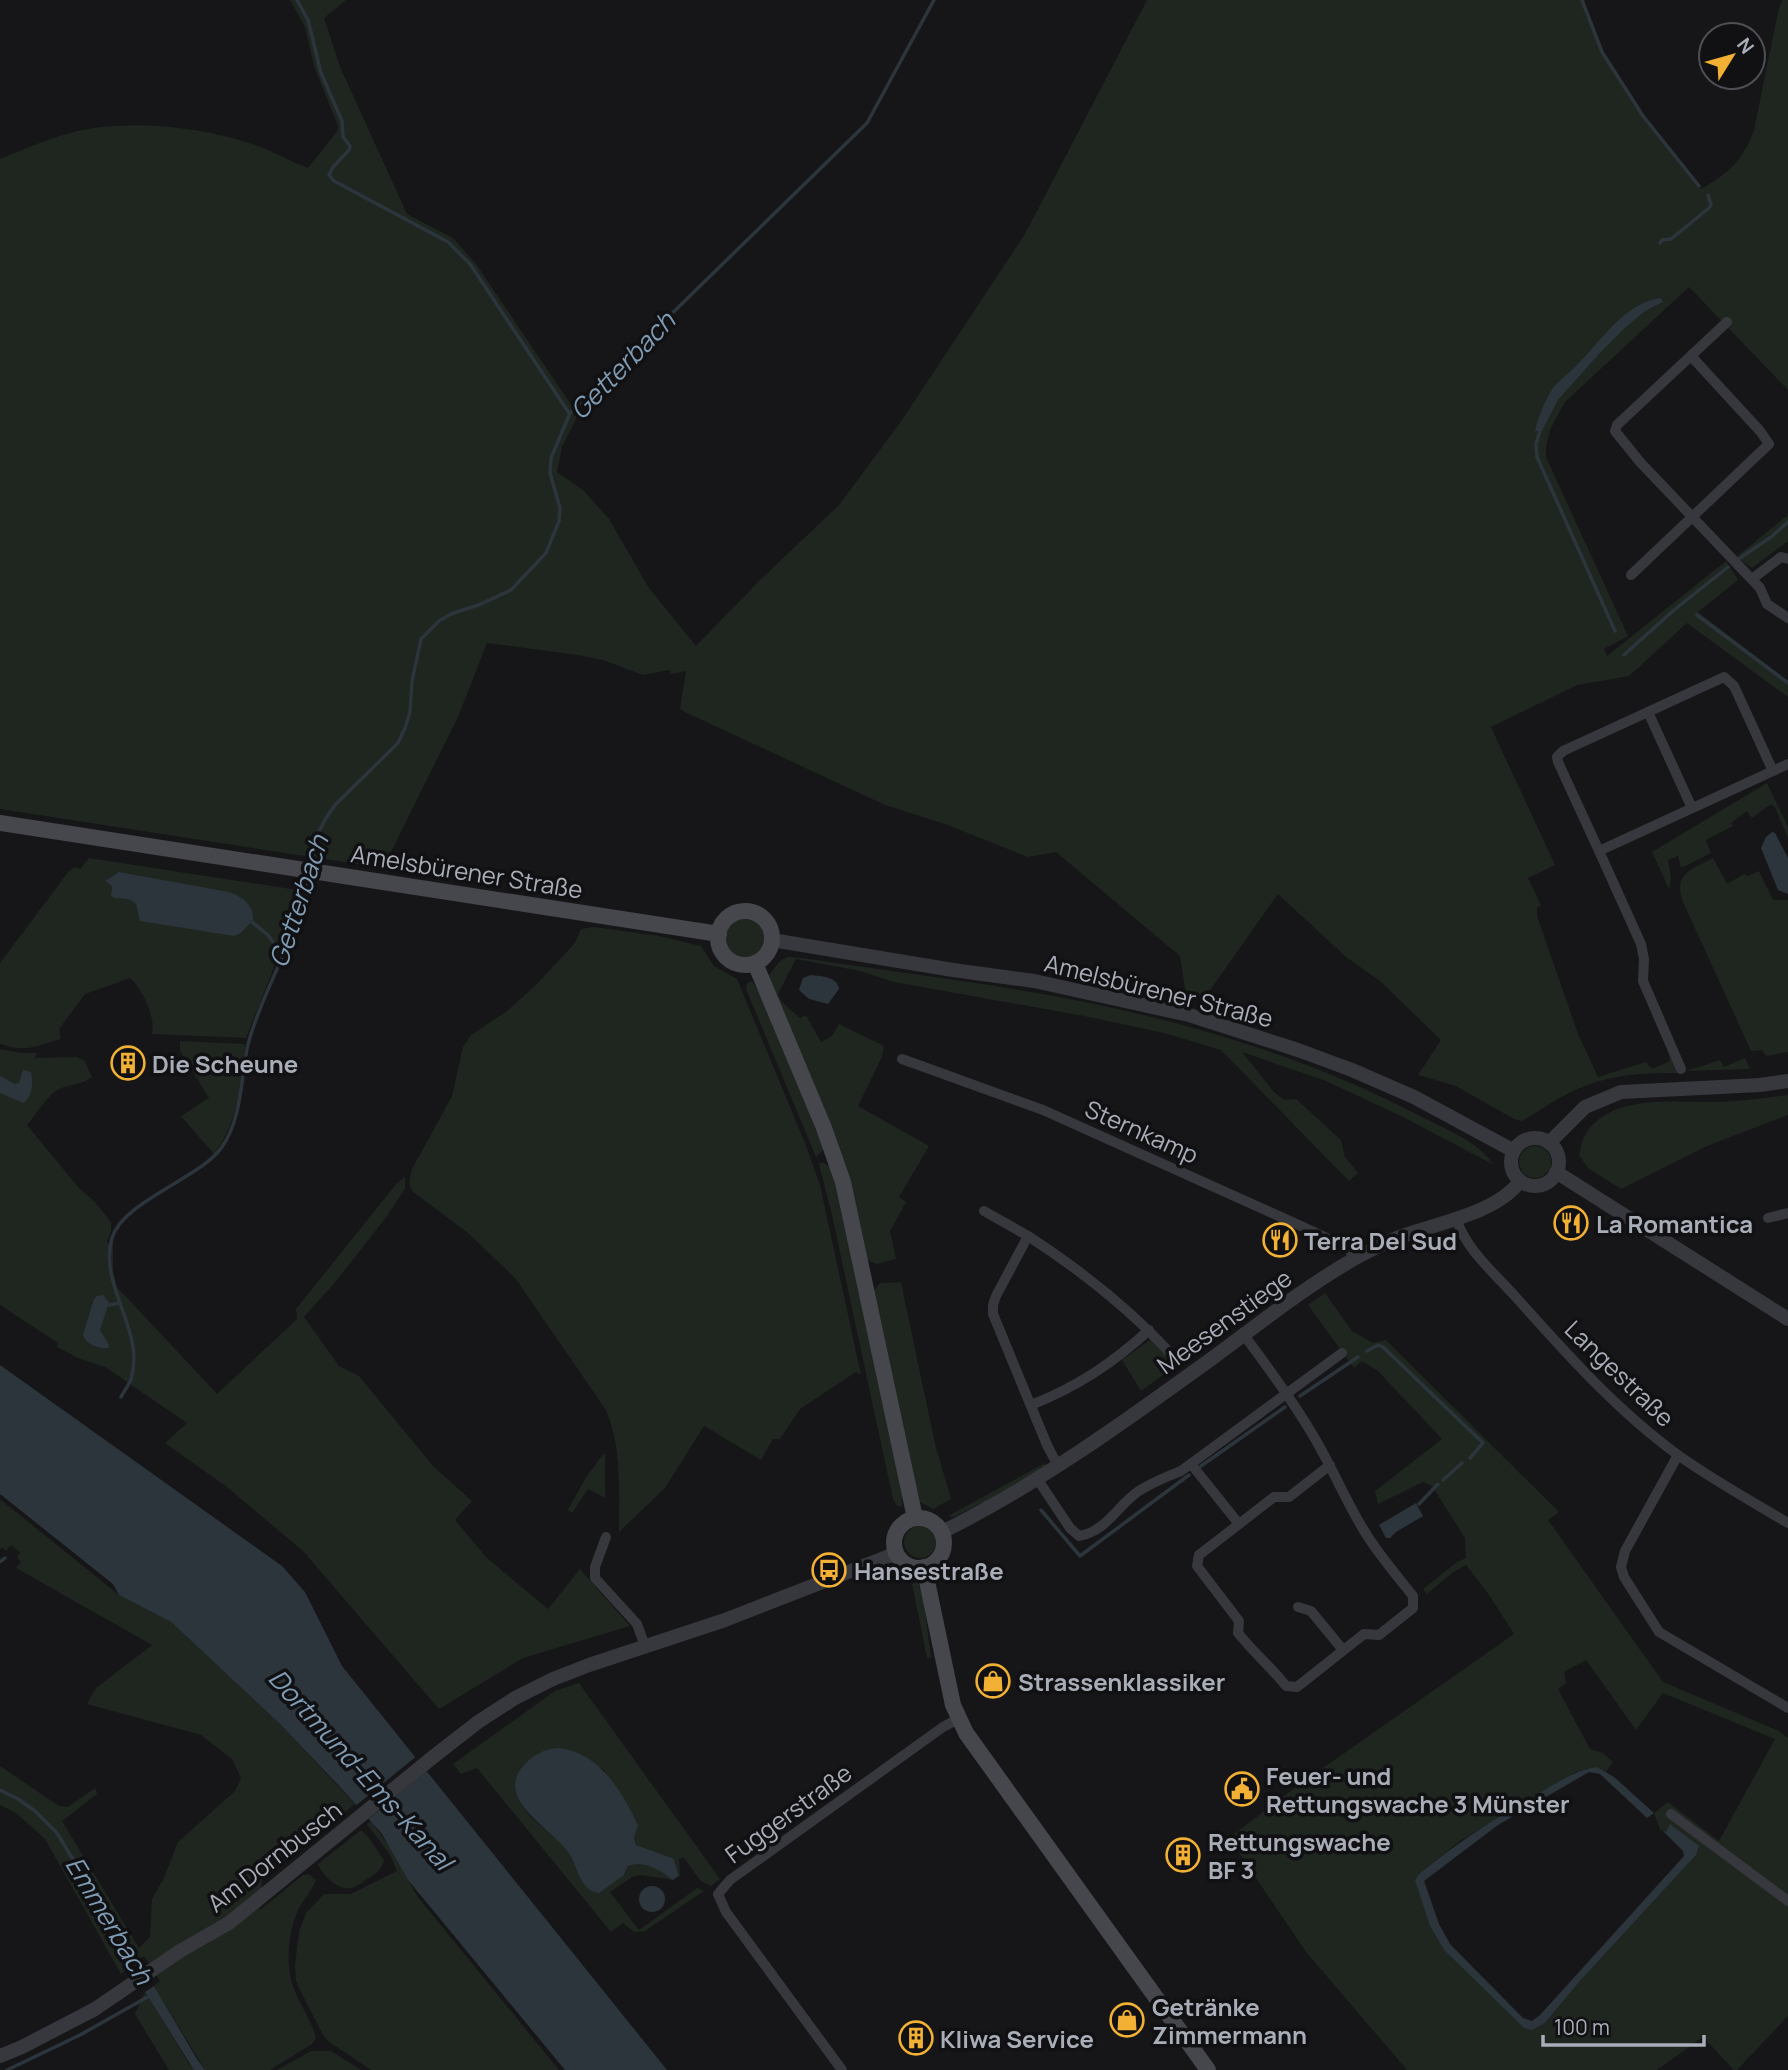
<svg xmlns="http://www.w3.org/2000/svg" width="1788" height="2070" font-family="Manrope,sans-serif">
<rect width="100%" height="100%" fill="#161618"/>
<g fill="#1e261f" fill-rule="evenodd">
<path d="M290,0h56l-22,18 16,49 67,147 46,24 23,26 102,151 -16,32 -5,25 27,19 25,28 40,69 47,58 63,-65 80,-76 63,-85 123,-186 122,-234h435l20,51 41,64 58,74c27,-15 43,-30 53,-59l24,-118 4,-12h6v390l-99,-103 -124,115 -15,28 -4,17v10l82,179 -24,13 3,7 119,-95 12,19 -40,32 90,69v16l-101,-74 -58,53 -52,9 -86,42 64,138 -27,13 13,27 -4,3v8l41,118 20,43 48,-15 6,7 18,-8 -1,-9 9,21c-45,0 -74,2 -115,23 -15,8 -27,18 -42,25l-7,-2 -58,-33 -38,-11 23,-35 -61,-59 -34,-24 -68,-63 -75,106 -17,-6 -6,-38 -124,-104 -28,5 -83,-33 -60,-19 -198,-92 -7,-4 6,-38 -15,3 -1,-4 -27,5 -40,-15 -25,-5 -91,-12 -29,74 -75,151 -383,-59v-650c29,-12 61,-26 93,-31 53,-7 114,0 165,18 17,6 33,16 50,22l30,-38v-4l-24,-60 -9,-39zM1661,298l2,4 -18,9 -19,16 -26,26 -42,47 -16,31h-6l16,-42 28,-26z"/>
<polygon points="1788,515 1788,541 1752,568 1736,557"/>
<polygon points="1767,783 1788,827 1788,838 1775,807 1771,804 1752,818 1747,811 1731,823 1733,826 1706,840 1711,853 1681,868 1678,856 1668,860 1671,878 1669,889 1652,852"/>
<path d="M89,858l215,33 -58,147 -94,-4c4,-16 -10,-46 -22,-56l-45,16 -26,35 2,10c-26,7 -32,14 -61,5v-81l69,-92 6,-4 5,2z"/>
<path d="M1713,858l14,26 17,-10 4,2 11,-5 14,29h15v152l-22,4 -4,-6 -11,1 -68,-149c-10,-29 8,-32 30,-44z"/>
<circle cx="744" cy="938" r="20"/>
<path d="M594,927l65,9 42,10 13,20 23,13 68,164 15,42 41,190 -5,-3 -56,37 -20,30h-7l-12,21 -57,-34 -39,62 -46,44c0,-41 3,-84 -13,-122l-91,-132 -47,-45 -56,-42 -3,-8 3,-14 40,-73 11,-49 7,-11 37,-25 30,-27 38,-41 6,-14z"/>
<path d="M787,957l15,1c85,13 172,23 257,39 124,23 249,60 361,119 25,13 58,25 74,49l-91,-48 -77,-36 -84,-29 32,40 10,8 12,-1 45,41 4,17 13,16 -9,8 -128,-131 -57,-17 -80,-17 -190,-34 -34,-11 -64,-12 -18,35 3,7 19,17 6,-3 15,27 11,-6 7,-12 45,22 -2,11 -24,49 71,40 -30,51 7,5 -16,29 6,28 -19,5 -11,-4 -93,-270 -4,-15 11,-14z"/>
<polygon points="752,981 764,1001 824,1149 816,1157 746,989 747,983"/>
<path d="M180,1041l65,3c-2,36 -8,81 -31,110l-33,-38 28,-18 -29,-47z"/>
<path d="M0,1049l21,4h16l-2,5 42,-1 7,3 8,17c-14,10 -23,6 -36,14 -9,5 -21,25 -29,34l52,63 16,14 16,20v10l-4,9 1,3 5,-4v31l4,16 100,107 80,-75 -1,-10 101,-126 8,-6v12l-21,31 -47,60 -33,37 35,49 20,10 74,90 39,35 -17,19 31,37 62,52 32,-40 50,57 -107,32 -84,51 -136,-158 -76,-64 -62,-44 22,-20 -82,-56 -27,-9 -21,-11 1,-4 -58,-38z"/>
<polygon points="1745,1058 1750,1069 1686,1071 1720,1060 1724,1067"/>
<path d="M1788,1095v20l-81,31 -86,43 -33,-21 -9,-13c2,-9 4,-19 10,-26 29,-36 87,-26 129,-27 23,-1 46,-4 70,-7z"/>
<circle cx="1535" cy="1162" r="16"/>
<polygon points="822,1162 831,1167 834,1174 902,1493 902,1507 897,1506 893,1499 832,1215 819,1164"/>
<polygon points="901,1282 935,1444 951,1499 933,1509 920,1502 916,1491 873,1292 880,1283"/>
<path d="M1325,1293l27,38 21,12 13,-3 173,172 -11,8 115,162 116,49 9,7v278l-51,54h-3l-31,-33 -46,33h-250l-101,-118 -77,-114 67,-51 218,-153 -25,-39 -23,-30 -14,8 -25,21 -4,-5 34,-27 9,-4 -1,-20 -33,-52 -9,-4 -45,22 -3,-13 67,-52 -64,-68 -16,-10 -8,7 -46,-63zM1586,1660l50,70 27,-37 112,46 -56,102 -51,-39 -14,11 7,19 1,-2 4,2 4,-7 26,30 -116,126 -35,42 -21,5 -80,-78 -14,-24 -14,-46 3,-6 41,-33 116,-69 21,-5 9,5 7,-10 -10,-9 -13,-4 -32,-60 8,-6 -2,-11z"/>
<polygon points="1150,1340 1156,1342 1178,1364 1141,1391 1122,1360"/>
<polygon points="603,1454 605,1454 605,1498 588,1489 572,1513 568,1510 585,1479"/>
<polygon points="1045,1463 1045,1466 987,1501 951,1518 950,1515"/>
<path d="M0,1499l119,96 52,27 109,102 75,80 -93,76 -2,30 43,-35 6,-1 7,6c-4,9 -8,15 -14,23 -13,21 -17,57 -10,80 6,20 19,35 24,55l-4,6 -42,26h-65l-51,-84 6,-5 -16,-25 -23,18 -76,-135 -29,-26 -16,-8v-39l59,40 9,1 27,-19 2,6 -35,27 77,127 11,-11 2,-38 11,-19 15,-38 57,-51 6,-13 -9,-19 -31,-24 -114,-31 9,-16 56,-43 -136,-77 5,-6 -4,-4 3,-6 -9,-7 -5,6 -4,-4 -2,3z"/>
<circle cx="920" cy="1542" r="16"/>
<polygon points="918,1582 924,1603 931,1658 927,1658 912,1584"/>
<path d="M579,1683l141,196 -9,7 -10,-5 -17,-23 -5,1 1,16 -6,5 -34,-5 -8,2 -22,15 29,38 58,-42 7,3 -59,40 -11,1 -11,-9 -12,9 -134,-164 -16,6 -8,-10 102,-73zM542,1752l52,12 10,6 33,60 -3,6 2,9 39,16 4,15 -7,4c-13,-10 -26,-21 -44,-14l-2,7 -10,8 -39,-13c-5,-11 -10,-20 -18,-28 -8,-8 -18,-13 -26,-21 -24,-24 -20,-51 9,-67z"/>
<polygon points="371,1821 392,1850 417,1896 559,2070 371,2070 328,2041 323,2035 300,1990 296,1981 295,1965 299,1932 306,1913 324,1894 351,1894 397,1871 390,1855 367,1824"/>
<path d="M361,1830l8,8 15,22c-2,8 -6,12 -13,17 -6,3 -13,9 -19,11 -14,3 -30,-13 -34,-24z"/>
<polygon points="145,1992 190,2065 194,2070 169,2070 135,2014"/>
<polygon points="311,2051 331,2051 361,2070 277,2070"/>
</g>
<g fill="#2c353c">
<path d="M1661,298l2,4 -18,9 -19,16 -26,26 -42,47 -16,31h-7c3,-13 9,-28 16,-40 6,-10 19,-18 27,-27 24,-24 46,-61 83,-66z"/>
<polygon points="1772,832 1775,833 1788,858 1788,894 1778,890 1761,848 1766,837"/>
<path d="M119,872l110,20c13,5 25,12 24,28l-12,13 -7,3 -94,-15c-2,-5 -2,-14 -5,-18 -6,-7 -17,-2 -24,-7l1,-10 -7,-5z"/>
<path d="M811,975c11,1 27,2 28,14l-11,15 -19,-5 -10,-9 4,-12z"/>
<path d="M23,1070l8,2c2,11 2,24 -8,31l-23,-10v-17l15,8 4,-1z"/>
<path d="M103,1295l6,7 -9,28 9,15 -1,3c-9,1 -22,-3 -25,-13l11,-36 3,-3z"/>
<polygon points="0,1365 282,1566 305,1592 342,1666 667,2070 565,2070 408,1880 382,1834 342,1789 280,1724 171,1622 119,1595 113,1584 0,1494"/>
<polygon points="1416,1503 1423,1516 1396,1532 1390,1538 1386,1538 1379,1525"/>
<path d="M558,1748c41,4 63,42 80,77l-4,12 2,8 38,14 5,17 -7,4c-12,-10 -27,-20 -44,-14l-4,9 -25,18c-20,-2 -21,-28 -31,-41 -16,-24 -75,-52 -44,-87 9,-10 20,-16 34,-17z"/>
<path d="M1597,1767l17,10 40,36 -7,5 -47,-44 -11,-2 -91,53 -74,56 15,43 11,20 73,74 9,3 8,-6 144,-159 -1,-5 -21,-21 4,2 4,-8 29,22 -3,9 -116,126 -35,42 -13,7 -8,-2 -80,-78 -14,-24 -15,-46 4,-6c38,-31 76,-56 119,-80 19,-11 37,-24 59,-27z"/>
<circle cx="652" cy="1899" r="13"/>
<polygon points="154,1986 197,2059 205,2070 194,2070 145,1992"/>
</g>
<polygon fill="#161618" points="418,1755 429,1769 366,1821 354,1807"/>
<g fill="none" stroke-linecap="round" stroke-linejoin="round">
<g stroke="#2c353c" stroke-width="3.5">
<polyline points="297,0 308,20 321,73 342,121 343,137 350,146 349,150 333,167 329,175 334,181 448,242 470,264 569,413"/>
<polyline points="1582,0 1602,52 1643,116 1699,186"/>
<polyline points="1660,243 1662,240 1671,239 1709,208 1711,205 1708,195"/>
<polyline points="1541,427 1536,444 1537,457 1615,631"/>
<polyline points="1740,558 1771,537 1788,522"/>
<polyline points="1697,615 1788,683"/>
<polyline points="1624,655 1674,610 1728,567"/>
<polyline points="311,866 318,833 326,818 335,805 398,743 405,728 410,712 412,681 421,639 439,621 451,614 481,604 511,590 546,553 559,521 560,508 550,473 551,458 570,413 867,123 934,0"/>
<polyline points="252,922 268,935 282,955"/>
<polyline points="109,1305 119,1303"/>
<polyline points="1367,1351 1378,1345 1383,1347 1483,1443 1470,1458"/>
<polyline points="1300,1396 1358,1357"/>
<path d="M121,1397c3,-6 8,-12 10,-18 15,-48 -33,-93 -19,-141 11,-37 89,-60 110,-91 19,-27 19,-66 25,-98 3,-15 9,-30 15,-45 17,-42 40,-85 48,-130"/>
<polyline points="1201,1466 1285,1407"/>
<polyline points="1443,1480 1462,1463"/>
<polyline points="1419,1504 1438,1484"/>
<polyline points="1041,1510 1080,1556 1189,1475"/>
<polyline points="0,1562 5,1558"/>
<polyline points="0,1790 18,1799 35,1811 57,1833 142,1973"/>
<polyline points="7,2070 80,2035 151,1995"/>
</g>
<g stroke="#37383d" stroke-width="10">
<polyline points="1727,322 1617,425 1615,431 1640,462 1760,588 1767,604 1788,618"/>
<polyline points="1631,575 1769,444 1760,431 1691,356"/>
<polyline points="1752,579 1781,557 1788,559"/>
<polyline points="1648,712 1692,808"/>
<polyline points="1599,851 1558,762 1557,757 1563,751 1724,677 1734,686 1773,771"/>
<polyline points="902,1059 1043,1110 1301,1226 1346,1247 1356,1258"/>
<polyline points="1681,1069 1643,981 1644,959 1641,944 1599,851 1788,764"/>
<polyline points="984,1211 1028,1236 996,1296 993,1305 993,1314 1047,1445 1058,1466"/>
<path d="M1456,1218c9,30 36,53 57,76 51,57 103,116 165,161 35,25 73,46 110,68"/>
<polyline points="1768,1218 1788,1213"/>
<path d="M1028,1236c54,35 102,73 145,120"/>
<path d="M1244,1335c23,31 47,63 67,97 18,29 31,61 48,90 15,27 35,50 54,74v12l-34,27 -15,-1 -67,53 -11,-1c-16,-20 -32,-33 -48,-53l1,-12 -42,-55 2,-11 75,-58h15l41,-32"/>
<path d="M1031,1405c46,-18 82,-42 118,-75"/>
<polyline points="1678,1455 1625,1551 1621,1567 1624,1577 1659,1632 1788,1708"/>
<polyline points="1191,1464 1239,1524"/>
<path d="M1038,1480l32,48 9,8c26,-4 37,-28 57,-43 14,-10 30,-16 45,-22l161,-118"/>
<polyline points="606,1537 595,1567 595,1578 637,1624 645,1646"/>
<polyline points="1298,1607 1311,1611 1343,1650"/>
<polyline points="1671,1814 1788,1901"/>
<polyline points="842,2070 726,1912 718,1894 730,1880 943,1727 958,1719"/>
</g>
<g stroke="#37383d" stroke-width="14">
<polyline points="772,940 953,970 1034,981 1189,1015 1298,1050 1352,1070 1414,1097 1514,1151"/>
<circle cx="1535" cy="1162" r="24"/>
<polyline points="1549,1143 1585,1107 1621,1092 1760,1085 1788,1081"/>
<polyline points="1556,1172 1788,1319"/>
<path d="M942,1532c97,-48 185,-112 272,-175 46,-34 91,-70 140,-98 12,-7 25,-13 38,-19 38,-16 104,-25 128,-59"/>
<polyline points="0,2056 22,2047 95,2009 180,1951 229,1923 433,1757 478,1722 515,1698 553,1679 589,1665 725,1620 897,1553"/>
</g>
<g stroke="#45474d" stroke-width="16">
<polyline points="0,823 719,934"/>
<circle cx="745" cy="938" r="27"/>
<polyline points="755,963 824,1128 843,1182 915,1518"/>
<circle cx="919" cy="1543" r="25"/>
<polyline points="924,1567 953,1705 966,1733 1208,2070"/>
</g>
</g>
<defs>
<symbol id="building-ring" viewBox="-11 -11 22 22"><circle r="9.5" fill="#111113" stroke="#f2b134" stroke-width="1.5"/><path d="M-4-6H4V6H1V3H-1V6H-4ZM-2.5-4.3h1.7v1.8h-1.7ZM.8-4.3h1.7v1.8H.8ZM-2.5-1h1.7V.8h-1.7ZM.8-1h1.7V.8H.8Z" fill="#f2b134"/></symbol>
<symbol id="restaurant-ring" viewBox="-11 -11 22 22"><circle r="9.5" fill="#111113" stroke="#f2b134" stroke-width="1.5"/><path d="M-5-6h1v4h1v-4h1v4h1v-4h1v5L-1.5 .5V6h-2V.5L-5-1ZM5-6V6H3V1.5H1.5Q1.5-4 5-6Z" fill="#f2b134"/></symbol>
<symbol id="bus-ring" viewBox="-11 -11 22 22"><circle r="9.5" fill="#111113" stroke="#f2b134" stroke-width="1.5"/><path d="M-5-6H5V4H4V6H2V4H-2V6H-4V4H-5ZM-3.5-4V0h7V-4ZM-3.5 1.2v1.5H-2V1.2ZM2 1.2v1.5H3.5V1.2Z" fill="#f2b134"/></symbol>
<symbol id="shop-ring" viewBox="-11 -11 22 22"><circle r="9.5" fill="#111113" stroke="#f2b134" stroke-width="1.5"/><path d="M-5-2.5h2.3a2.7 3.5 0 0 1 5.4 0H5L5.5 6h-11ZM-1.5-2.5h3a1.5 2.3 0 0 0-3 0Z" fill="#f2b134"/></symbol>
<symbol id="civic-ring" viewBox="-11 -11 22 22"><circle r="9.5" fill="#111113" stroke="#f2b134" stroke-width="1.5"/><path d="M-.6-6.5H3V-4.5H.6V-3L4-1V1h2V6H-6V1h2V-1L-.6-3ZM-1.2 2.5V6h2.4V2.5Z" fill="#f2b134"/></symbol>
</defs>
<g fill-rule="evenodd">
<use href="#building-ring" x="109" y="1044" width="38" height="38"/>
<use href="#restaurant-ring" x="1552" y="1204" width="38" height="38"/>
<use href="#restaurant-ring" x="1261" y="1221" width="38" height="38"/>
<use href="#bus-ring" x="810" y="1551" width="38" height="38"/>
<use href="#shop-ring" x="974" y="1662" width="38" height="38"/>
<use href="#civic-ring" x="1223" y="1770" width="38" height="38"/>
<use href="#building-ring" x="1164" y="1836" width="38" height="38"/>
<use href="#shop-ring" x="1108" y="2001" width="38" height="38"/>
<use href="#building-ring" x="897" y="2019" width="38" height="38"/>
</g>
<g text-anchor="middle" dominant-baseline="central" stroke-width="7" stroke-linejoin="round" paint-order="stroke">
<g font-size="24" fill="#a8adb8" stroke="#111113">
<text transform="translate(467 871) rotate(9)">Amelsbürener Straße</text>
<text transform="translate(1159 990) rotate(14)">Amelsbürener Straße</text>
<text transform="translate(1142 1131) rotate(24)">Sternkamp</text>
<text transform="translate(1224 1321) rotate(-36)">Meesenstiege</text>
<text transform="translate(1620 1373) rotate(44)">Langestraße</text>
<text transform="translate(788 1813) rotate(-36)">Fuggerstraße</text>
<text transform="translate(274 1856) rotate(-38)">Am Dornbusch</text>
</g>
<g font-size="24" font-weight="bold" fill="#a8adb8" stroke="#111113" text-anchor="start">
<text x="152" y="1063">Die Scheune</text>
<text x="1596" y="1223">La Romantica</text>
<text x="1304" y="1240">Terra Del Sud</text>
<text x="854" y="1570">Hansestraße</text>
<text x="1018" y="1681">Strassenklassiker</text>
<text x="1266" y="1775">Feuer- und<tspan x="1266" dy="28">Rettungswache 3 Münster</tspan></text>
<text x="1208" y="1841">Rettungswache<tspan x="1208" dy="28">BF 3</tspan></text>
<text x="1152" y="2006">Getränke<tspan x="1152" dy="28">Zimmermann</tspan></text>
<text x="940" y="2038">Kliwa Service</text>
</g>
<g font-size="26" font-style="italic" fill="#7f9bb3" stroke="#111113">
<text transform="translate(622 365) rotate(-46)">Getterbach</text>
<text transform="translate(298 901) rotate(-72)">Getterbach</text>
<text transform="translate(361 1769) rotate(48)">Dortmund-Ems-Kanal</text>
<text transform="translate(110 1920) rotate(59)">Emmerbach</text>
</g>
</g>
<g transform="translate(1732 56) rotate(53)"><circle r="33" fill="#111113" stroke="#4d4f55" stroke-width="2"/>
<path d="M0-5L12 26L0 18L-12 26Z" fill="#f2b134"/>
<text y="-10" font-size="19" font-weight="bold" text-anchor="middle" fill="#a8adb8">N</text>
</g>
<path d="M1543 2035v10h161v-10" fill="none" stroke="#a8adb8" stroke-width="3.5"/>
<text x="1554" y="2035" font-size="21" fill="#a8adb8" stroke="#111113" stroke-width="5" paint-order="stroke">100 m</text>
</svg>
